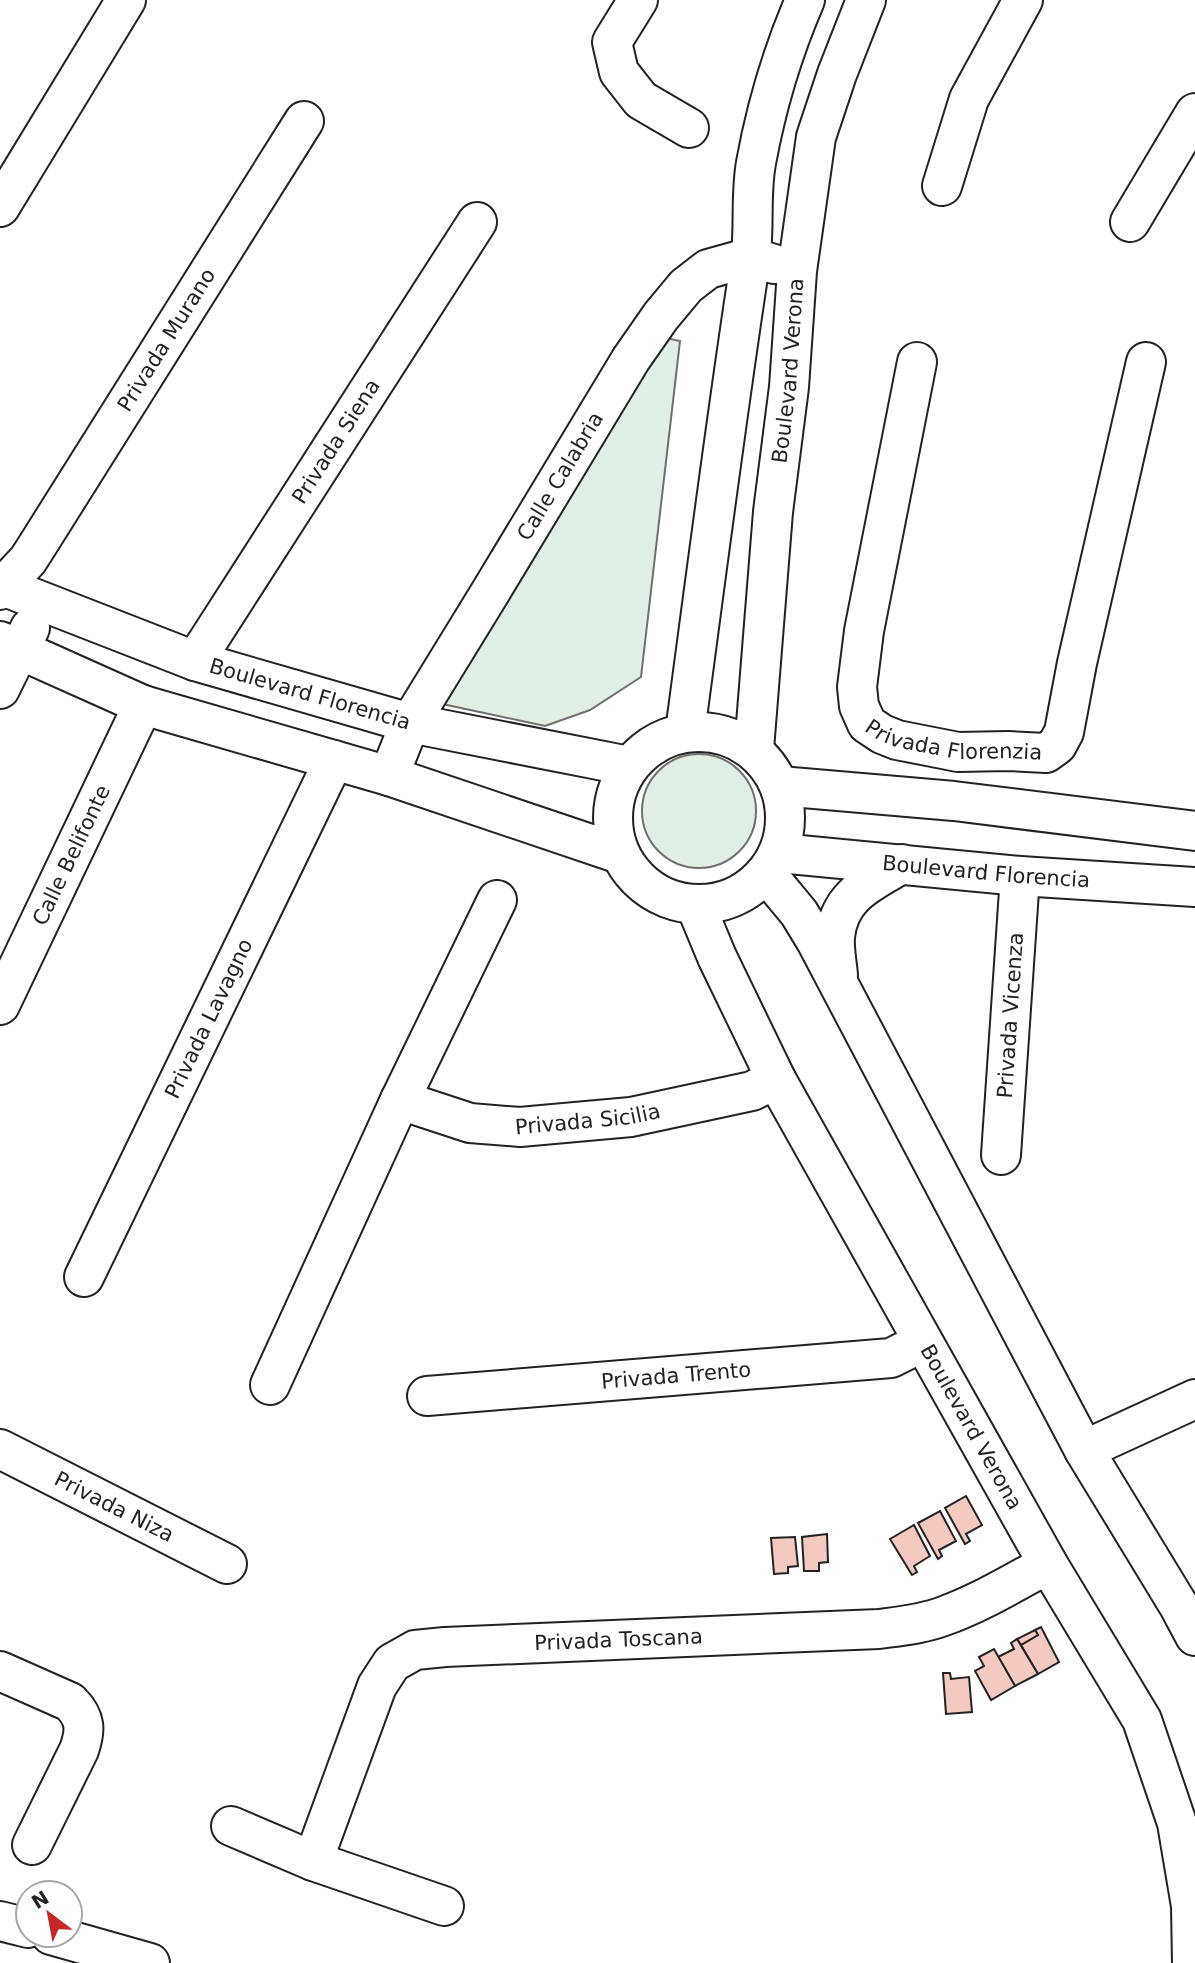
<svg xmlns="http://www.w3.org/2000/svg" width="1195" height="1963" font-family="'DejaVu Sans',sans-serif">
<rect width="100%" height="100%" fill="#fff"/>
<g fill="#e0efe3" stroke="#6f6f6f" stroke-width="2">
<polygon points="662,337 680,341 641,677 590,710 545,726 433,702"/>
<circle cx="699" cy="811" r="57"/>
</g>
<g fill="#f3c9c0" stroke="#222" stroke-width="2">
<polygon points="966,1496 982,1525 966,1534 970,1541 965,1544 945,1508"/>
<polygon points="940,1511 956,1541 939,1550 942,1556 938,1559 918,1523"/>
<polygon points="914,1525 930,1556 914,1566 917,1572 912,1575 890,1539"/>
<polygon points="827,1534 828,1562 819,1563 819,1571 804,1571 802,1537"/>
<polygon points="795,1537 798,1566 788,1567 788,1573 774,1574 771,1538"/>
<polygon points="1041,1627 1059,1662 1038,1674 1021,1645 1038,1635 1035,1630"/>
<polygon points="1035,1630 1038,1635 1021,1645 1017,1639"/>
<polygon points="1017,1639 1038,1674 1015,1686 998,1657 1014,1649 1011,1643"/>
<polygon points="994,1649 1015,1686 991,1700 975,1671 984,1666 979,1657"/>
<polygon points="943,1673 950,1673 951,1679 969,1677 972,1712 946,1714"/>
</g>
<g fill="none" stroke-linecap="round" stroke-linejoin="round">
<defs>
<g id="minor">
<polyline points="638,0 612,42 619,72 641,100 689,128"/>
<polyline points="942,186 969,99 1023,0"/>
<polyline points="0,207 126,0"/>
<polyline points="1130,222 1195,113"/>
<path id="s1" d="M917,362l-53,269 -7,56 2,19 8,18 15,10 15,6 61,12 50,-1 38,2 11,-8 7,-13 13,-69 69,-301"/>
<path id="s2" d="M0,585l195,76 215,62 219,43"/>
<path id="s3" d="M0,590l28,-30 9,-14 267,-425"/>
<polyline points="0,641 143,705 389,776 620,854"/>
<path id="s4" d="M195,661l282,-439"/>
<polyline points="0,689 30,628"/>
<circle cx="699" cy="818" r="86"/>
<path d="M685,732c21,-156 41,-313 65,-469 5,-33 0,-68 6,-100 10,-55 27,-112 49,-163"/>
<path id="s5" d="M754,749l19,-237 16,-125 8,-116 19,-134 21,-63 29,-74"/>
<path id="s6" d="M389,776l21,-53 81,-132 140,-232 30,-43 25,-30 22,-17 43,-12 23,7"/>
<polyline points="780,786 954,801 1195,831"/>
<path id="s7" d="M779,853l241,23 175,11"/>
<polyline points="766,873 799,913 816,941 1084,1450 1179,1606 1195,1636"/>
<path id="s8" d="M695,904l22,53 59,122 272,485 94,156 35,103 14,83 1,57"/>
<path d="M838,975c-1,-12 -4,-26 -3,-38 4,-42 35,-54 67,-73"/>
<path id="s9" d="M0,1005l143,-300"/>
<path id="s10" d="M400,1100l70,23 50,4 111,-10 121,-26 24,-12"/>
<path id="s11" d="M1001,1155l19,-279"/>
<path id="s12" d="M84,1277l250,-517"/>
<polyline points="270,1385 400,1100 497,900"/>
<path id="s13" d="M427,1396l464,-38 32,-16"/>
<path id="s14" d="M0,1449l227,115"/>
<polyline points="1084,1450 1195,1399"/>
<path d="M0,1671l70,31c16,16 16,28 9,48l-47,95"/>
<polyline points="231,1826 313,1861 444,1906"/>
<path id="s15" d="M313,1861l64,-175 15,-23 23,-13 30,-3 434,-18c22,-3 44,-5 65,-13 36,-13 71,-34 104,-52"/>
<polyline points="0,1921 28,1928"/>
<polyline points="51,1935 150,1963"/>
</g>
</defs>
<use href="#minor" stroke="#222" stroke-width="42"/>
<use href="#minor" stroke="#fff" stroke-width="38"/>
</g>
<g text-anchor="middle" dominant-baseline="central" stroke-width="5" stroke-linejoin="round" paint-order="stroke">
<g font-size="21" fill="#222" stroke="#fff">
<text stroke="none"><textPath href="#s3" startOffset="301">Privada Murano</textPath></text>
<text stroke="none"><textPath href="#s5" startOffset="380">Boulevard Verona</textPath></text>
<text stroke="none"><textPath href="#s4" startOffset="261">Privada Siena</textPath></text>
<text stroke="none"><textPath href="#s6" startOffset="346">Calle Calabria</textPath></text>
<text stroke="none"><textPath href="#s2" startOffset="329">Boulevard Florencia</textPath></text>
<text stroke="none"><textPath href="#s1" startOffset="460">Privada Florenzia</textPath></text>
<text stroke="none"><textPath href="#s9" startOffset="166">Calle Belifonte</textPath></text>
<text stroke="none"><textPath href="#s7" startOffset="208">Boulevard Florencia</textPath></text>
<text stroke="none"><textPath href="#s11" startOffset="140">Privada Vicenza</textPath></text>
<text stroke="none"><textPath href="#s12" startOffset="287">Privada Lavagno</textPath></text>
<text stroke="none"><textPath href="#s10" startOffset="192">Privada Sicilia</textPath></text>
<text stroke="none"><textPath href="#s13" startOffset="250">Privada Trento</textPath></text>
<text stroke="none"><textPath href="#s8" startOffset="592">Boulevard Verona</textPath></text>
<text stroke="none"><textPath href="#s14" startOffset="128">Privada Niza</textPath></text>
<text stroke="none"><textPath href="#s15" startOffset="444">Privada Toscana</textPath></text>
</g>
</g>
<g transform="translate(49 1914) rotate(328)"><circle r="33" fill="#ffffff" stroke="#a7a7a7" stroke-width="2"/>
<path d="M0-5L12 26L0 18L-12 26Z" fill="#c62828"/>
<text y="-10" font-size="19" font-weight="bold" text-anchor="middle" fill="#222222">N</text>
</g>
</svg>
